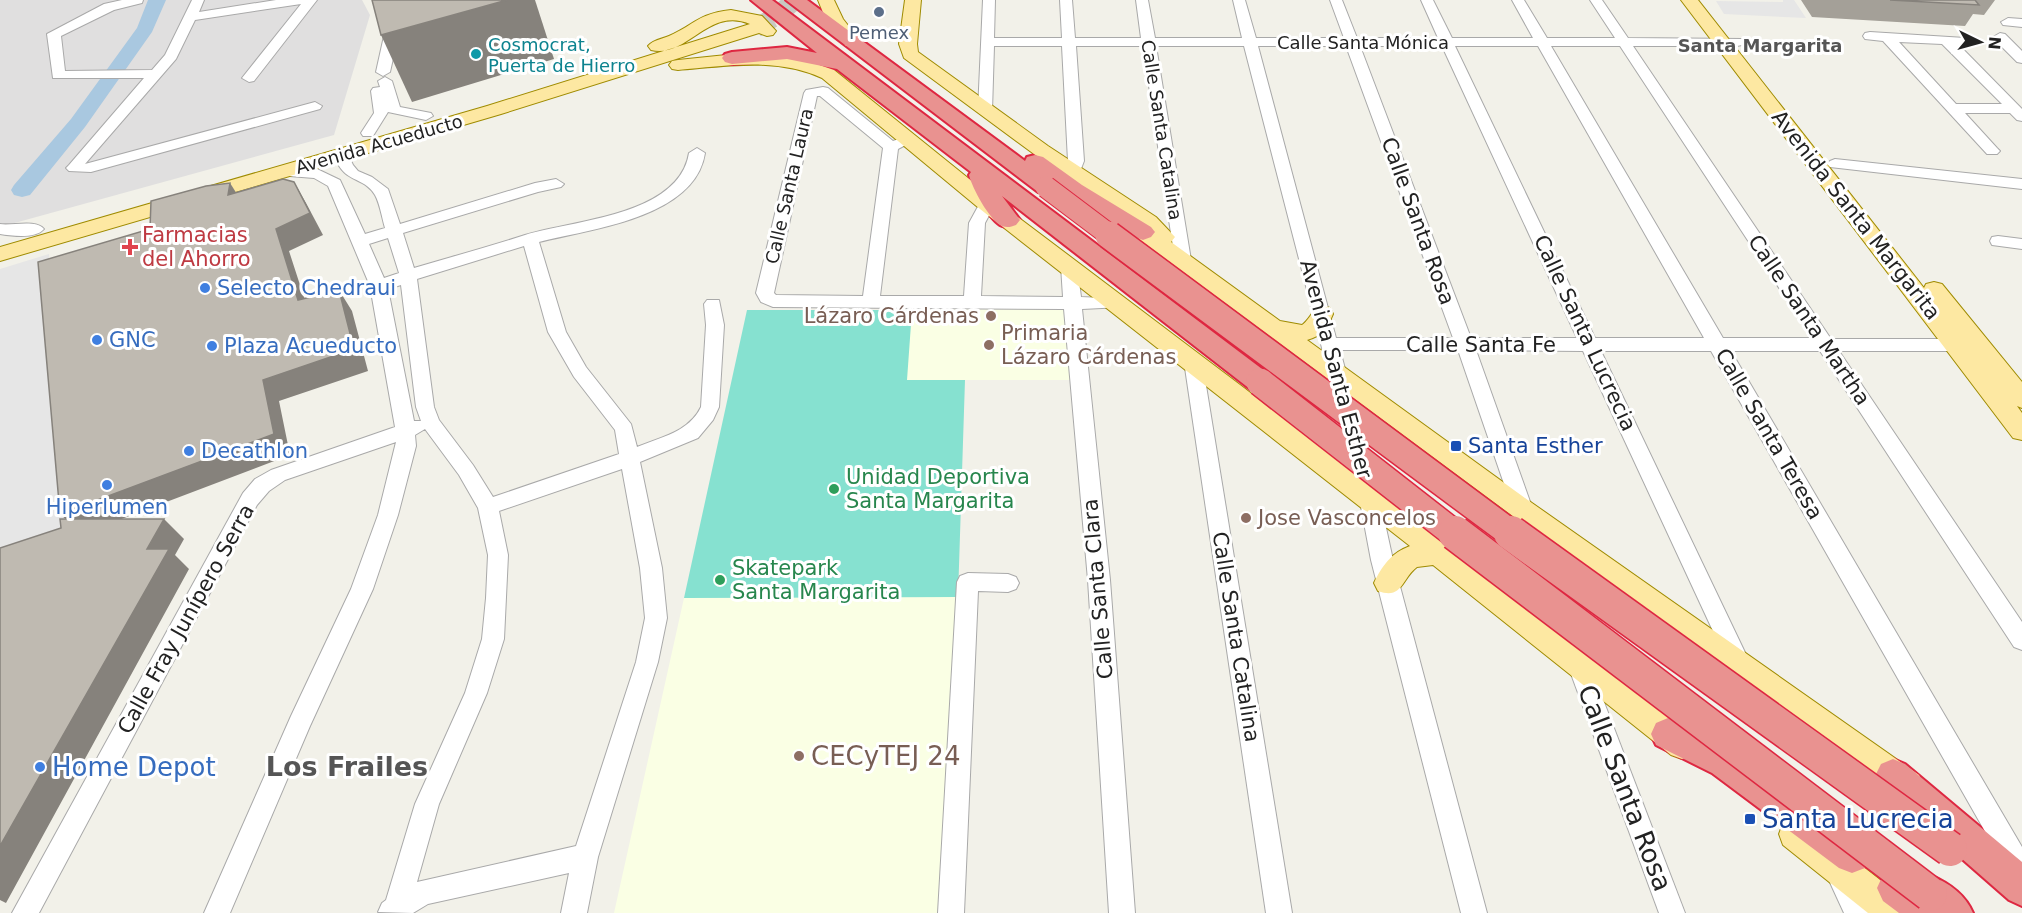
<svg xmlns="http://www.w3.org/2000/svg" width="2022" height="913" font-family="'DejaVu Sans',sans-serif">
<rect width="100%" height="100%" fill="#f2f1e9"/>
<polygon fill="#e0dfdf" points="0,0 362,0 370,15 334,135 0,227"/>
<g fill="#faffe4">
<polygon points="1067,309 1071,380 906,380 912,310"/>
<polygon points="958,597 942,913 614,913 684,598"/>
</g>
<polygon fill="#86e1d0" points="747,310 912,310 907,380 965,380 958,597 684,598"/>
<g fill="#e6e6e6">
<polygon points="1783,0 1794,0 1806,18 1724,14 1716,1 1783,2"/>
<polygon points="49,254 68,533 0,556 0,269"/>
</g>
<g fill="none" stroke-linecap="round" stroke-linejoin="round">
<polygon fill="#a9c8e0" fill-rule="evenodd" points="148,0 166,0 152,32 85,127 30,195 22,197 14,195 11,190 14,185 71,119 137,28"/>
<polyline stroke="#c8c8c1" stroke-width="19" stroke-dasharray="19 10" stroke-linecap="butt" points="756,28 778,15 795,0"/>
<defs>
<g id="minor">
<polygon points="122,0 143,0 142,3 114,10 61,36 65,71 152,70 165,55 192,0 204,0 199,12 276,0 317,0 254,81 249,82 242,78 301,4 195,20 176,59 85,164 315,102 322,106 320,109 91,172 69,171 66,168 69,165 144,78 53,78 47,34 104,4"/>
<polygon points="392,0 404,0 404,9 390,72 383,76 376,72"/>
<path d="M983,0h12l-1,38h68l-2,-38h12l3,38h66l-5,-38h12l7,38h87l-9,-38h12l11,38h88l-14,-38h12l15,38h81l-17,-38h12l19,38h81l-21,-38h12l23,38h68l-25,-38h12l26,38 114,1 2,3 -2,3 -5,1h-104l198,293h125l6,2 3,4 -3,4 -6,2h-117l183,271v28l-8,-3 -194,-296h-89l291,496v33l-11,-3 -300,-526h-110l150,314 -3,7 -8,3 -8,-3 -149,-321 -107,-1 57,160 -3,6 -7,2 -7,-2 -3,-6 -55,-160h-118l30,113 -3,5 -7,3 -7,-3 -109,-422h-88l35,214 -2,4h-12l-2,-4 -32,-214h-67l8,115 -5,13h-10l-3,-3 2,-10 -6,-115h-68l-2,65 -7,4 -7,-4zM1258,46h88l107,292h-117zM1360,46h82l135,292h-106zM1455,46h83l166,292h-109zM1551,46h69l192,292h-89z"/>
<polygon points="2008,18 2022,19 2022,27 2003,25 2001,22"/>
<path d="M1870,32l95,6 2,3 -2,3 -6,1 63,64v12l-5,-1 -7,-7h-45l32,35 3,3 -3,3h-10l-104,-113 -18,-2 -2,-3 2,-3zM1899,42l43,2 60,60h-46z"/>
<polygon points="2000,33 2005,34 2022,51 2022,63 2017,62 1995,40 1993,37"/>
<polygon points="385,77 392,81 400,107 431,113 433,116 426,120 388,112 373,136 363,136 361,133 374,113 371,91 373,88 380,87 378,81"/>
<path d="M823,87l5,1 65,53 17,-6 7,4 -19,10 -18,147h84l5,-73 12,-22 6,-2 8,5 -10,19 -4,73 82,1 -2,-31 2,-4h12l2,4 4,31 41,2 3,4 -3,4 -40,2 28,271 25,333h-26l-21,-333 -24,-271 -291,-2 -12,-5 -5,-9 48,-200 2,-3zM817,96h3l63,52 -20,148 -87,-1 -2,-2z"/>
<path d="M697,148l8,5c-10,65 -115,76 -166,89l27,90 20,35 45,57 6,23c24,-10 52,-15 64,-40l5,-82 -2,-21 3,-4h12l5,25 -5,82 -6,13 -15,18 -58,24 22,106 5,50 -9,44 -60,195 -11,56h-26l8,-40 -141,31 -15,9 -35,-1 4,-9 4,-3 29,-96 50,-111 17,-54 4,-41 2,-43 -10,-47 -19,-33 -34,-46 -10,6 1,11 -18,69 -25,74 -63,137 -80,187h-26l87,-197 60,-127 27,-74 18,-73 -111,38 -16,11 -12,14 -218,408h-27l231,-420 12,-14 16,-9 124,-43 -25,-141 -42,-100 -14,-8 -37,-3 -3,-3 3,-3h40l23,11 25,54 20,-6c-3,-10 -5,-24 -10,-33 -12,-20 -31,-10 -41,-40l3,-3h10l6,13 5,6 14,6 16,12 12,35 135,-41 21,-4 8,5 -3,3 -23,5 -135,41 11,35c37,-11 74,-21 111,-33 48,-15 154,-19 164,-82zM388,238l11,35 -15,5 -15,-34zM524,246l24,86 26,45 41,53 4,24 -126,43 -20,-32 -34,-45 -5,-13 -17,-128zM401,285l15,122 5,14h-7l-26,-132zM622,469l18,99 5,50 -9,44 -60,184 -159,36 22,-78 48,-111 17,-54 4,-84 -9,-44z"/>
<polygon points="1835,159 2022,179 2022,189 1830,167 1827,164 1830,161"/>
<path d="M0,224c12,2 36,-5 44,5 -8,10 -32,7 -44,5z"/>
<polygon points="1998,236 2022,239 2022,249 1992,245 1990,241 1992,237"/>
<polygon points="1193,355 1199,356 1202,361 1292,913 1266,913 1184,361 1187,356"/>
<polygon points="1368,483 1375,485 1378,491 1393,560 1487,913 1461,913 1371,560 1358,491 1361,485"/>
<polygon points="968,573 1008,574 1016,577 1019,583 1016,589 1008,592 978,591 964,913 938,913 957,582 960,576"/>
<polygon points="1578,653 1586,656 1589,663 1685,913 1659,913 1567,663 1570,656"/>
<polygon points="1840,863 1849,867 1871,913 1844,913 1827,876 1831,867"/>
</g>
<g id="major">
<polygon points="818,0 834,0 843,19 861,42 858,46 846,46 826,20"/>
<path d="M905,0h16l-4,44 1,8 130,94 108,71 19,20 -4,5 109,79 22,4c12,-9 10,-22 28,-17l3,6c-6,14 -11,22 -26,26l225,163 387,272 5,11 -5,11 -11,4 -11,-4 -383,-280 -378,-280 -4,-5 4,-5 4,-1 -106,-72 -130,-96 -5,-14z"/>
<polygon points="1681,0 1698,0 1924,288 1926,284 1934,282 1942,284 2022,382 2022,408 2017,406 2022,413 2022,440 2013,438"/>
<path d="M731,10l31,6 14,15 -3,4 -6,1 -8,-3 -258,81 -501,147v-14l487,-141 263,-82c-42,-18 -63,35 -99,26l-3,-4c5,-6 14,-7 21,-10 27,-12 28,-22 62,-26z"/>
<path d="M736,54l57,2 41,14 160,129 250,189 449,347 5,10 -5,10 -11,4 -11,-4 -238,-190 -16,2c-16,12 -14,33 -39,24l-4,-8c8,-17 17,-30 36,-37l-430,-337 -158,-131c-47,-21 -95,-12 -144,-8l-6,-1 -3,-4 3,-4 6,-1z"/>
<polygon points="1795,818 1807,823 1907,901 1912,913 1868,913 1783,845 1779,834 1783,823"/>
</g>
<g id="highway">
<path d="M751,0h21l498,375 3,7 -3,7 -10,3 -10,-3 -248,-193 18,24 -4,5c-5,2 -9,3 -14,1 -12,-5 -30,-38 -33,-51l2,-3 -134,-103 -50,-10 -55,5 -7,-2 -3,-4 3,-4 7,-2 55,-5 30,6z"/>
<polygon points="786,0 807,0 1025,161 1027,157 1035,155 1043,157 1082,185 1151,227 1155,232 1151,237 1143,240 1135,237 1057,188 1054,192 1046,194 1038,192"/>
<polygon points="1668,718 1736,749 1865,842 1871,855 1865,868 1852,873 1839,868 1712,773 1656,745 1651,734 1656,723"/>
<polygon points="1893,759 1905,764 2022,862 2022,906 2009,900 1881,788 1875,776 1881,764"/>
<path d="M1896,869l21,11 13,-5c19,8 35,19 43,38h-74l-16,-12 -6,-13 6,-13z"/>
</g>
</defs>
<use href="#minor" stroke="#a9a9a9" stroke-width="2"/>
<use href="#major" stroke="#9f8b00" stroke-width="2"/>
<use href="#highway" stroke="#de2741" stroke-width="4"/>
<use href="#minor" fill="#fff" fill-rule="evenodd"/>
<use href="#major" fill="#fde8a2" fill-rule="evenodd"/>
<use href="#highway" fill="#e99290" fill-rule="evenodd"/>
<defs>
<polyline id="highway-bridge-far2" points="1046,187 1111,236"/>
<g id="highway-bridge-far1">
<polyline points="1109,235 1513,535"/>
<polyline points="1260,382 1456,535"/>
</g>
<g id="highway-bridge">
<polyline points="1455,533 1930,894"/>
<polyline points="1511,533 1950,849"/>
</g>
</defs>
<use href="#highway-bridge-far2" stroke="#de2741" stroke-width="23" stroke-linecap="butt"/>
<use href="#highway-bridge-far1" stroke="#de2741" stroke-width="30" stroke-linecap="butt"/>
<use href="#highway-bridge" stroke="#de2741" stroke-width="37" stroke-linecap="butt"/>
<use href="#highway-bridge-far2" stroke="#e99290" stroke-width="21"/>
<use href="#highway-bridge-far1" stroke="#e99290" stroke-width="27"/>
<use href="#highway-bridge" stroke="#e99290" stroke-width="34"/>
</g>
<polygon fill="#a4a098" points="1801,0 1995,0 1984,15 1973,14 1965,26 1812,17"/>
<g fill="#86827c">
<polygon points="507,0 535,0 554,59 412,102 381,35"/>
<polygon points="294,182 306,203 323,235 289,251 312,322 298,300 276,229"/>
<polygon points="230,183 244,205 228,195"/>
<polygon points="339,290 352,311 368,371 279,401 290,455 82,534 60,514 263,380"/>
<polygon points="164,519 184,539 175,555 189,569 6,903 0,900 0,846 147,549"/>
</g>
<g fill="#bfbab1" stroke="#86827c" stroke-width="1.5">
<polygon points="372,0 507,0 381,35"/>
<polygon points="1890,0 1975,0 1979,5"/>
<polygon points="283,179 294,182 310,213 276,229 298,300 339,290 354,349 263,380 274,434 60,514 38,262 150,229 151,201 206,186 230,183 228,195"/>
<polygon points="60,519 164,519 147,549 169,549 0,846 0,548 61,528"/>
</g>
<circle fill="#5c6f8a" stroke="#fff" stroke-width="2" cx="879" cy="12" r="6"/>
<circle fill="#0f9aa8" stroke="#fff" stroke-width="2" cx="476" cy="54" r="6"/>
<path fill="#e0444e" stroke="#fff" stroke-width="2" d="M127 238h6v6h6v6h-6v6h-6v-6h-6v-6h6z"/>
<g fill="#3f7fe0" stroke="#fff" stroke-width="2">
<circle cx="205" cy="288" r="6"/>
<circle cx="97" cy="340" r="6"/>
<circle cx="212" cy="346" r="6"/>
<circle cx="189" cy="451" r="6"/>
<circle cx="107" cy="485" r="6"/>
<circle cx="40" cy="767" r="6"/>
</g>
<g fill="#8d6e63" stroke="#fff" stroke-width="2">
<circle cx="991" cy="316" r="6"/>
<circle cx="989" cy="345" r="6"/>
<circle cx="1246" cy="518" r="6"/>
<circle cx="799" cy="756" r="6"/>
</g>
<g fill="#1a4fb4" stroke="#fff" stroke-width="2">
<rect x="1450" y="440" width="12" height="12" rx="3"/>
<rect x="1744" y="813" width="12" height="12" rx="3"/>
</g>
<g fill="#2e9e5b" stroke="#fff" stroke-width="2">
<circle cx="834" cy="489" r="6"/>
<circle cx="720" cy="580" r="6"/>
</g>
<g text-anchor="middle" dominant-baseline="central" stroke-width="6" stroke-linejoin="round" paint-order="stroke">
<g font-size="18" fill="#4e5e75" stroke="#fff">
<text x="879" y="32">Pemex</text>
</g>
<g font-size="18" fill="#222" stroke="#fff">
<text x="1363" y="42">Calle Santa Mónica</text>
<text transform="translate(1162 130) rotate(81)">Calle Santa Catalina</text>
<text transform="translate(379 144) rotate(-16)">Avenida Acueducto</text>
<text transform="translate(789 186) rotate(-77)">Calle Santa Laura</text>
</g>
<g font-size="18" fill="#0d838f" stroke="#fff" text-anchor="start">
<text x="488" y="44">Cosmocrat,<tspan x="488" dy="21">Puerta de Hierro</tspan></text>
</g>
<g font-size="18" font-weight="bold" fill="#555" stroke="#fff">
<text x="1760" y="45">Santa Margarita</text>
</g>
<g font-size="21" fill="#222" stroke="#fff">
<text transform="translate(1856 215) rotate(52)">Avenida Santa Margarita</text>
<text transform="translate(1418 221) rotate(70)">Calle Santa Rosa</text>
<text transform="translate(1809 320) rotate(56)">Calle Santa Martha</text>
<text transform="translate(1585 333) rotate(65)">Calle Santa Lucrecia</text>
<text x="1481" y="345">Calle Santa Fe</text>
<text transform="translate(1336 369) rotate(75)">Avenida Santa Esther</text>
<text transform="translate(1769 434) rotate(60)">Calle Santa Teresa</text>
<text transform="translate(1098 589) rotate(-95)">Calle Santa Clara</text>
<text transform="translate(186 619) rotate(-61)">Calle Fray Junípero Serra</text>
<text transform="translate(1236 637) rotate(81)">Calle Santa Catalina</text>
</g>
<g font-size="21" fill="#be3a42" stroke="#fff" text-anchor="start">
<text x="142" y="235">Farmacias<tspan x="142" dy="24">del Ahorro</tspan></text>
</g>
<g font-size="21" fill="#366cbe" stroke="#fff" text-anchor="start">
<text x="217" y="288">Selecto Chedraui</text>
<text x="109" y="340">GNC</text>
<text x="224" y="346">Plaza Acueducto</text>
<text x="201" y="451">Decathlon</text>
<text x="107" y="507" text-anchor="middle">Hiperlumen</text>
</g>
<g font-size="21" fill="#785e54" stroke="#fff" text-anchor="start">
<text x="979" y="316" text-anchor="end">Lázaro Cárdenas</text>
<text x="1001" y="333">Primaria<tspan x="1001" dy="24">Lázaro Cárdenas</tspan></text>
<text x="1258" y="518">Jose Vasconcelos</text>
</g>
<g font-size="21" fill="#164399" stroke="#fff" text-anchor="start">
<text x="1468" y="446">Santa Esther</text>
</g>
<g font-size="21" fill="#27864d" stroke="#fff" text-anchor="start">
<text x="846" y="477">Unidad Deportiva<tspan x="846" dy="24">Santa Margarita</tspan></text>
<text x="732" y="568">Skatepark<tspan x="732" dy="24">Santa Margarita</tspan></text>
</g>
<g font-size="26" fill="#785e54" stroke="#fff" text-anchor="start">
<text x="811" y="756">CECyTEJ 24</text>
</g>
<g font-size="26" fill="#366cbe" stroke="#fff" text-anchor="start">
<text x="52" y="767">Home Depot</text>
</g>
<g font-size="26" fill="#222" stroke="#fff">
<text transform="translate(1625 788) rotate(69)">Calle Santa Rosa</text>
</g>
<g font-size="26" fill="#164399" stroke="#fff" text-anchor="start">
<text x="1762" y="819">Santa Lucrecia</text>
</g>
<g font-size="27" font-weight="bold" fill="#555" stroke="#fff">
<text x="347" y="766">Los Frailes</text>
</g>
</g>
<g transform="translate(1980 42) rotate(95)" stroke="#ffffff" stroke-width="4.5" paint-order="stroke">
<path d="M0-4.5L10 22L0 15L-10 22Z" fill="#222222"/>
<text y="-9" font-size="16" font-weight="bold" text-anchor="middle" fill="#222222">N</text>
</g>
</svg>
